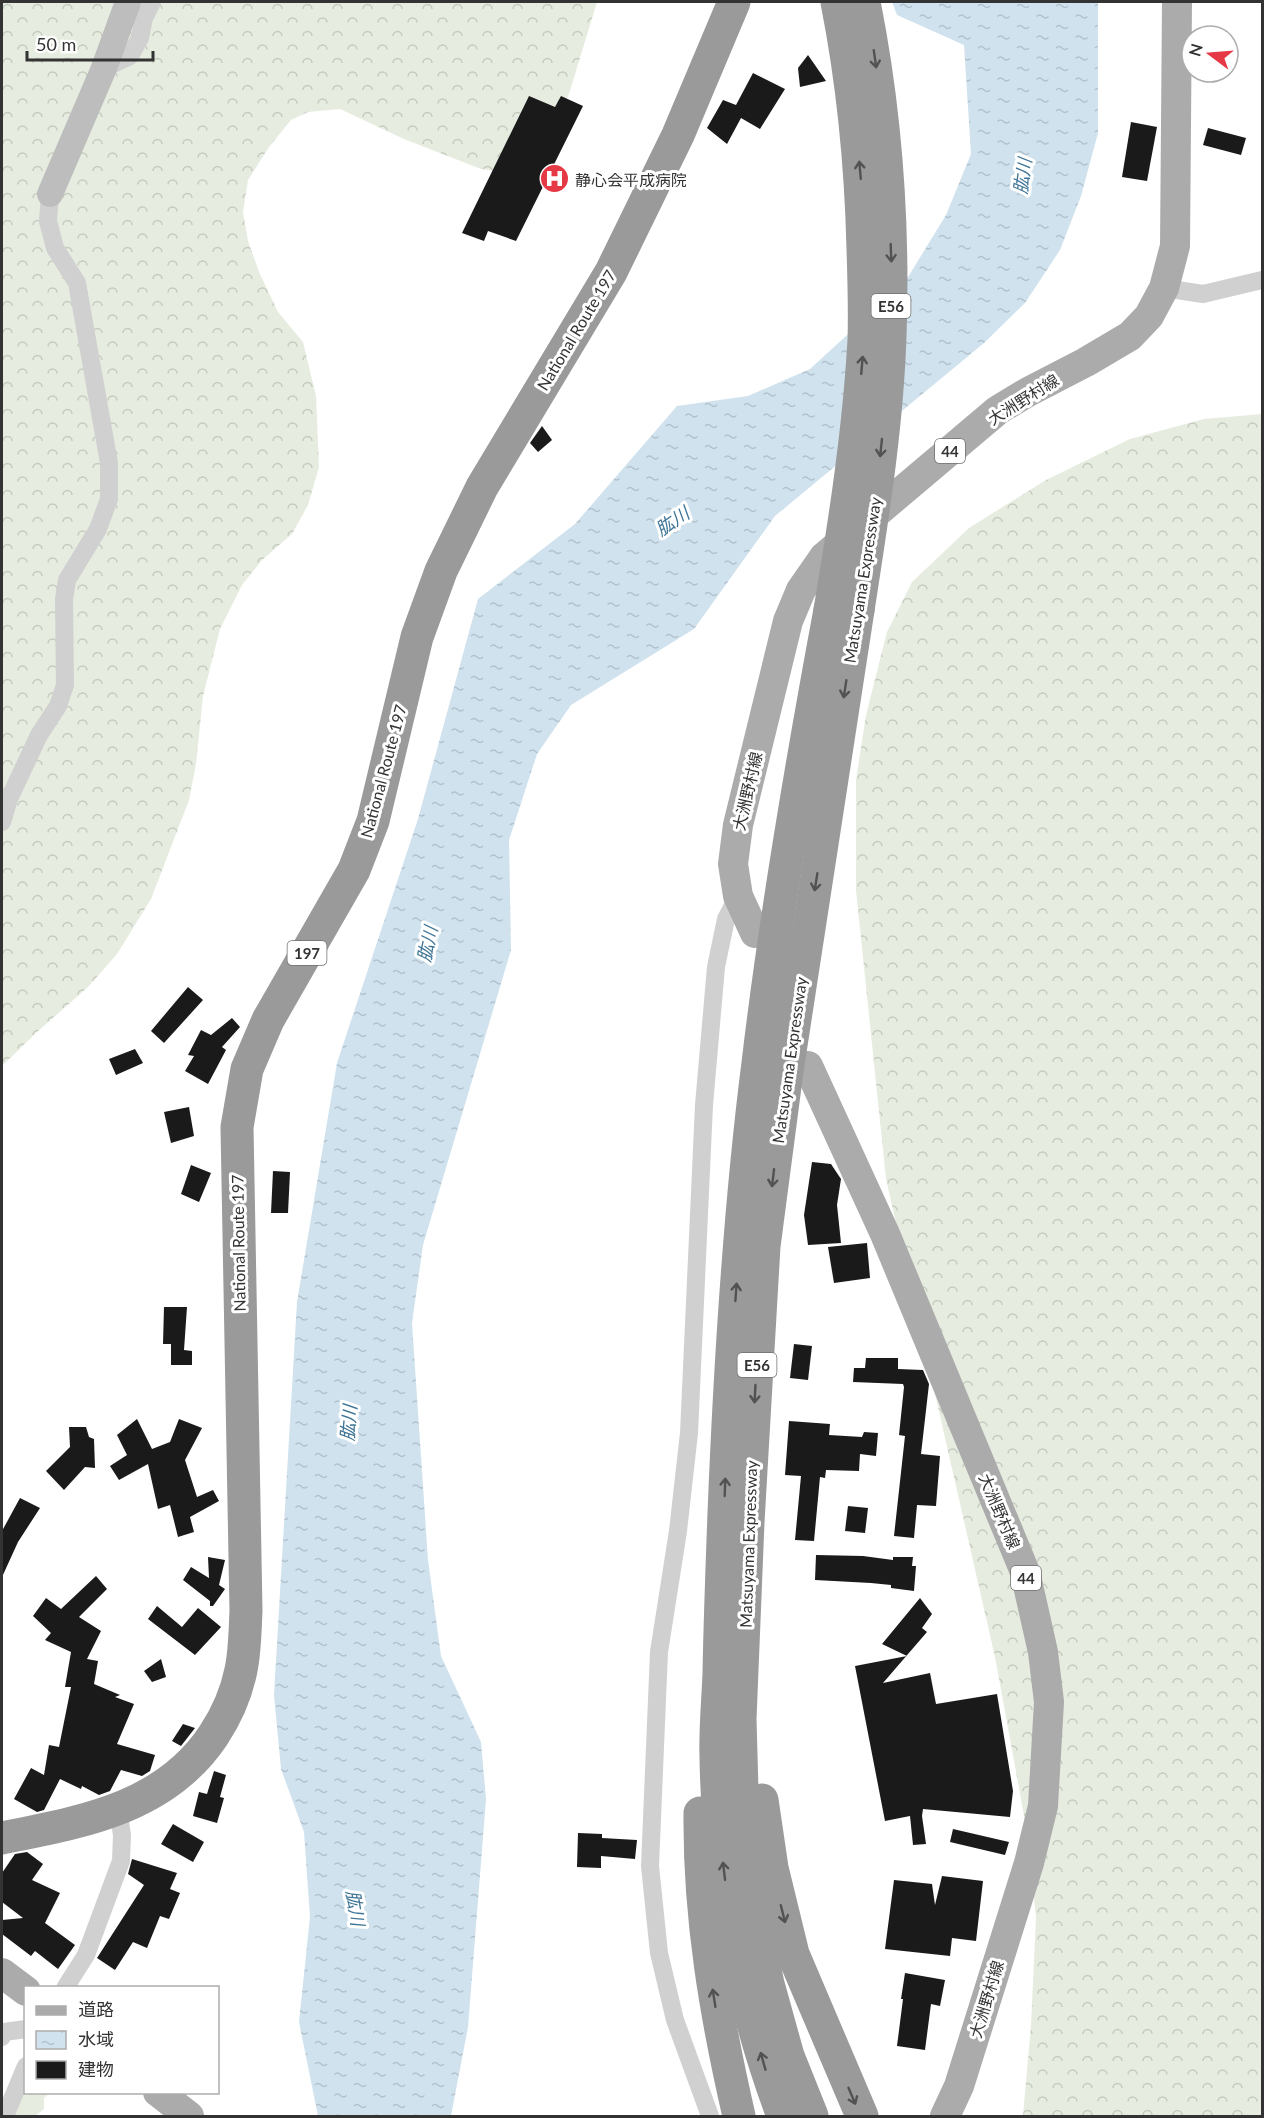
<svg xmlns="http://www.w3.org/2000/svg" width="1264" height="2118" font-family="Lato,'Noto Sans JP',sans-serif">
<defs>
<pattern id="forest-crowns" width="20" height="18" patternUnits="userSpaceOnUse" patternTransform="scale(1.5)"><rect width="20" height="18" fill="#e6ecdf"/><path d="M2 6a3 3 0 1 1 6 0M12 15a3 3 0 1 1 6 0" fill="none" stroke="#c6cbc0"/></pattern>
<pattern id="water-ripples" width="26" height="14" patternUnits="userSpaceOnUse" patternTransform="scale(1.5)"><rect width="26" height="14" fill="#cfe2ee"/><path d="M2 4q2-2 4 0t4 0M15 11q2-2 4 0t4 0" fill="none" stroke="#b2c2cd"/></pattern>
</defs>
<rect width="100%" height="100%" fill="#fff"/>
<g fill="url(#forest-crowns)">
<polygon points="2,2 597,2 569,94 548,144 513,173 481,169 404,139 340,109 308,112 291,120 269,147 248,180 243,212 248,241 259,272 278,312 303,342 316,396 319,467 308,505 292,534 262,560 242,585 220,629 203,696 196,764 189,800 151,899 117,954 88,987 37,1032 2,1066"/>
<polygon points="1262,414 1262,2116 1023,2116 1031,2025 1036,1918 1027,1832 995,1657 886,1179 856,890 856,780 866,715 887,632 912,582 969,528 1046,480 1130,439 1204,419"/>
</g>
<polygon fill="#e6ecdf" points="25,2081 26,2092 49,2093 44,2098 44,2109 35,2116 11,2116"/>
<polygon fill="url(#water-ripples)" points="892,2 1098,2 1098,133 1081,196 1060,250 1025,303 984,343 775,516 694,629 571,705 537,754 509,840 511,950 423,1245 412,1323 428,1560 441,1656 481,1742 486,1799 468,2027 451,2116 318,2116 299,2022 310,1917 304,1832 281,1769 274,1695 297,1302 337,1063 418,819 478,599 575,524 677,406 748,396 810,369 905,282 946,215 971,154 964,45 897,15"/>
<g fill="#1a1a1a">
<polygon points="808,55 826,81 800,87 798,68"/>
<polygon points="753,73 785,89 760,129 741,118 727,144 707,128 723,100 736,105"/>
<polygon points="529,96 555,107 561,96 583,106 516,241 488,231 484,241 462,233"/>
<polygon points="1131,122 1157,127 1147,181 1122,177"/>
<polygon points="1208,128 1246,138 1241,155 1203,145"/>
<polygon points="542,426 552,440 538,452 530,443"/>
<polygon points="188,987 203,1000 164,1043 151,1031"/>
<polygon points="232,1018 240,1027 222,1047 226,1050 208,1084 185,1071 194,1056 188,1055 201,1030 211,1035"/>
<polygon points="135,1049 143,1063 116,1075 109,1059"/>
<polygon points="189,1107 194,1136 171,1143 164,1112"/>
<polygon points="812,1162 831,1164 841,1179 837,1205 841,1243 808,1245 804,1215"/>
<polygon points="191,1165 211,1173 199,1202 181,1194"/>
<polygon points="273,1171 290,1172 288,1213 271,1213"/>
<polygon points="867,1243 870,1278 834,1283 828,1247"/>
<polygon points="164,1307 187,1307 184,1350 192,1351 192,1365 171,1365 171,1344 163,1344"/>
<polygon points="794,1344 812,1346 808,1380 790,1378"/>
<polygon points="866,1358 898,1358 898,1369 923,1370 929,1384 921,1454 940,1456 936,1506 917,1505 914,1538 894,1536 905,1436 899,1435 904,1387 903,1384 853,1382 854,1368 865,1368"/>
<polygon points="137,1419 152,1449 170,1442 179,1419 202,1428 185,1460 197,1497 213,1490 219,1501 190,1517 194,1532 178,1537 170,1505 158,1509 148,1464 119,1480 110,1466 127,1455 117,1435"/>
<polygon points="789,1421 830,1424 829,1435 862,1437 864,1432 878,1433 876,1456 860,1454 859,1471 826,1470 825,1478 820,1477 814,1541 795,1540 801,1476 785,1475"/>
<polygon points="69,1427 86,1427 89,1437 94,1439 95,1468 85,1467 64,1490 46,1471 70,1447"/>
<polygon points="20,1498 40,1508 18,1542 2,1577 2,1531"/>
<polygon points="848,1506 868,1508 865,1533 845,1531"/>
<polygon points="816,1555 863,1556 893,1560 893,1557 913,1557 912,1566 916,1566 914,1591 891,1588 891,1585 871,1583 815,1580"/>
<polygon points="208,1557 225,1560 219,1585 225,1589 213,1606 210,1606 210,1601 183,1580 191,1567 209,1578"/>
<polygon points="96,1576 107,1589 79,1617 101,1631 87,1659 98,1661 94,1684 120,1695 115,1697 134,1704 117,1744 155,1755 150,1771 142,1776 121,1770 110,1791 99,1795 82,1786 81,1789 60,1779 44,1810 37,1812 14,1799 31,1768 44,1775 49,1745 59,1747 71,1687 65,1687 71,1652 45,1640 51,1633 33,1616 46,1598 61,1609"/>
<polygon points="920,1598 932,1614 922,1628 927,1632 883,1683 930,1673 936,1704 997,1694 1013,1791 1010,1817 923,1809 922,1816 926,1844 913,1845 910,1816 885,1821 855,1666 907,1656 882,1644"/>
<polygon points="157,1606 182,1627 198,1608 221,1627 195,1655 148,1619"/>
<polygon points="161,1659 166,1677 152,1682 144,1671"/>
<polygon points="183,1724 195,1728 181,1746 172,1741"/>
<polygon points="214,1771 226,1775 220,1797 224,1798 217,1823 193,1816 199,1792 207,1794"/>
<polygon points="173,1824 204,1842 193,1862 161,1844"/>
<polygon points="953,1829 1009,1842 1005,1855 950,1842"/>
<polygon points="578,1833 602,1834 602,1838 637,1840 635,1859 601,1856 601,1868 577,1867"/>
<polygon points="27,1852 43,1864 32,1880 60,1893 45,1923 75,1945 58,1969 35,1951 31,1956 2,1934 2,1920 23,1918 2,1902 2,1873 15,1854"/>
<polygon points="132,1859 177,1873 170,1889 180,1893 169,1919 160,1916 147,1948 133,1942 115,1970 97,1958 144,1885 128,1874"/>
<polygon points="942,1876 983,1881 976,1941 952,1938 950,1956 885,1949 894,1880 932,1884 935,1905"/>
<polygon points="905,1973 945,1980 940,2006 931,2004 925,2050 897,2046 903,1999 901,1999"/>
</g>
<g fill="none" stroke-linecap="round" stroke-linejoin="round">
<g stroke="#d0d0d0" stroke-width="18">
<polyline points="104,68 130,56 140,38 144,18 152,2"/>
<polyline points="1164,288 1203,294 1262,280"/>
<polyline points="2,822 9,799 39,735 58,706 65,685 64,599 67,580 98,529 109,499 109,463 77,283 55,248 48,221 50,194"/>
<polyline points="65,1988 86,1955 121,1861 122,1835 118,1810"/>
<polyline points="2,2037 4,2032 26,2029"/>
<polyline points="5,2116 26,2066"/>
<polyline points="710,2116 675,2020 659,1953 650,1866 659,1652 678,1531 689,1433 704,1105 716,967 726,919 738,896"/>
</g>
<polyline stroke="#bdbdbd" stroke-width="26" points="50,194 104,68 128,2"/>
<g stroke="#ababab" stroke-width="30">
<polyline points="755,933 738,896 733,864 738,825 788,621 801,590 824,557 998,410 1028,392 1086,362 1130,336 1149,316 1164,288 1175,246 1177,2"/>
<polyline points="808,1066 885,1234 1025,1572 1043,1652 1049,1702 1043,1806 1029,1863 959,2086 945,2116"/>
<polyline points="2,1973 26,1991"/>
<polyline points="158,2092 189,2116"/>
</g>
<g stroke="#9a9a9a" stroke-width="33">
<polyline points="762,1800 772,1868 793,1954 862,2116"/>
<path d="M700,1813c-1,104 16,203 39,303"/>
<path d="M2,1838c79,-16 162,-29 211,-102 14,-21 23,-41 28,-66 4,-19 4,-40 5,-59l-9,-484 10,-58 21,-49 86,-150 19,-49 44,-184 24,-66 41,-84 129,-215 67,-137 56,-133"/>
<path d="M783,2116c-43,-114 -65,-236 -67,-359 -1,-28 2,-56 3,-84 1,-53 3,-107 5,-160 6,-150 15,-301 34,-450 18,-152 44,-303 72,-453"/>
<polyline points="812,2116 788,2056 768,1984 752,1906 743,1826 740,1719 748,1522 764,1246 787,1071 858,610"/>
</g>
<g stroke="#9a9a9a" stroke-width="33">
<path d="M830,610c15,-89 29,-180 34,-270 1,-30 0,-61 -1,-91 -2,-83 -10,-166 -26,-247"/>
<path d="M858,610c14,-91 29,-182 32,-274 4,-114 -4,-223 -26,-334"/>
</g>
</g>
<defs><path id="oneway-shaft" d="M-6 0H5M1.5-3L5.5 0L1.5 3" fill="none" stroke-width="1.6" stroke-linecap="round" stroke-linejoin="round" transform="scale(1.5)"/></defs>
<g stroke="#525252">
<use href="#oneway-shaft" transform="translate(875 59) rotate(82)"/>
<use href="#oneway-shaft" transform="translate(860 170) rotate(-95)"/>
<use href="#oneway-shaft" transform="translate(891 253) rotate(88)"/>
<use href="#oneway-shaft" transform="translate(862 365) rotate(-85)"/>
<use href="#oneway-shaft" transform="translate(881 448) rotate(96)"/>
<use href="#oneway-shaft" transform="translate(845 689) rotate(99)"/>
<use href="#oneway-shaft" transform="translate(816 882) rotate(99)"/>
<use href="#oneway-shaft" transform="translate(773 1178) rotate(97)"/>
<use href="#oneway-shaft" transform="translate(736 1292) rotate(-86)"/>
<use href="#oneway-shaft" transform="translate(755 1394) rotate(93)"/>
<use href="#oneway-shaft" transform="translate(725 1487) rotate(-88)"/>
<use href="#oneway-shaft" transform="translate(724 1871) rotate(-97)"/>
<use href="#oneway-shaft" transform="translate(783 1914) rotate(76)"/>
<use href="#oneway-shaft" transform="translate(714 1998) rotate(-99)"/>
<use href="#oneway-shaft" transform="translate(763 2061) rotate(-106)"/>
<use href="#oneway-shaft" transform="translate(852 2096) rotate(67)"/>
</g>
<defs>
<symbol id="hospital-disc" viewBox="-11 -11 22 22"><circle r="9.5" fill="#e63946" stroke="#fff"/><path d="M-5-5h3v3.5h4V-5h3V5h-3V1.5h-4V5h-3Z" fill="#fff"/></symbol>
</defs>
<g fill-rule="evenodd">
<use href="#hospital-disc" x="538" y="162" width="33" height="33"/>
</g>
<g text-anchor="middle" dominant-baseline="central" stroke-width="6" stroke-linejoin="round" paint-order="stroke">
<g fill="#fff" stroke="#707070" stroke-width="1.5">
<rect x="871.5" y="294" width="39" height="24" rx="4.5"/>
<rect x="935" y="439" width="30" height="24" rx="4.5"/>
<rect x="287.5" y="941" width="39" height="24" rx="4.5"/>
<rect x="737.5" y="1353" width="39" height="24" rx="4.5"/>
<rect x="1011" y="1566" width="30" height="24" rx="4.5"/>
</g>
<g font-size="15" font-weight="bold" fill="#333">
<text x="891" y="306">E56</text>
<text x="950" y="451">44</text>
<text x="307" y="953">197</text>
<text x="757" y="1365">E56</text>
<text x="1026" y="1578">44</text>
</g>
<g font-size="16" fill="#333" stroke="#fff" text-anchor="start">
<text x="575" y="179">静心会平成病院</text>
</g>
<g font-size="16" fill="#333" stroke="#fff">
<text transform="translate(576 330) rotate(-59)">National Route 197</text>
<text transform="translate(1023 399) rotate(-32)">大洲野村線</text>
<text transform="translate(862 580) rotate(-81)">Matsuyama Expressway</text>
<text transform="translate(383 771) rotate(-75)">National Route 197</text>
<text transform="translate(747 791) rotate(-77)">大洲野村線</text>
<text transform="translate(789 1060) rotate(-82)">Matsuyama Expressway</text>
<text transform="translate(238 1243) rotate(-91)">National Route 197</text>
<text transform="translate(1000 1511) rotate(67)">大洲野村線</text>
<text transform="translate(748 1544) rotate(-88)">Matsuyama Expressway</text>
<text transform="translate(986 1999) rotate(-73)">大洲野村線</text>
</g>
<g font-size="18" font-style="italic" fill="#3f7597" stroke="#fff">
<text transform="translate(1022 176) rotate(-82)">肱川</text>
<text transform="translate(672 521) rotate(-34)">肱川</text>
<text transform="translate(427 944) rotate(-78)">肱川</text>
<text transform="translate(348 1423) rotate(-85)">肱川</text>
<text transform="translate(356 1908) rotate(81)">肱川</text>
</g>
</g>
<rect width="1264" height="2118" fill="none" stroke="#333333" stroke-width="6"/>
<rect x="24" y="1986" width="195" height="108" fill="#ffffff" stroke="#adadad" stroke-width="1.5"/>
<rect x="36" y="2006" width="30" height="9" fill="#ababab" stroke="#adadad" stroke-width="1.5"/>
<text x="78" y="2016" font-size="18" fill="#333333">道路</text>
<rect x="36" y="2031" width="30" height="18" fill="url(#water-ripples)" stroke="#adadad" stroke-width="1.5"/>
<text x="78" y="2046" font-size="18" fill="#333333">水域</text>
<rect x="36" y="2061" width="30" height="18" fill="#1a1a1a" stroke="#adadad" stroke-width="1.5"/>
<text x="78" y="2076" font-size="18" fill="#333333">建物</text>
<g transform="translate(1210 54) rotate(286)"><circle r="28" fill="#ffffff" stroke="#adadad" stroke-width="1.5"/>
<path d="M0-4.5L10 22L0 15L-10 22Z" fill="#e63946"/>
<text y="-9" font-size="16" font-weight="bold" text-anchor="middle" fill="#333333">N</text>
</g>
<path d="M27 51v9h126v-9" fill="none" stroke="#333333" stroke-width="3"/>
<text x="36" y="51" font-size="18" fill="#333333" stroke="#ffffff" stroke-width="4.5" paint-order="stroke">50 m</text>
</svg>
